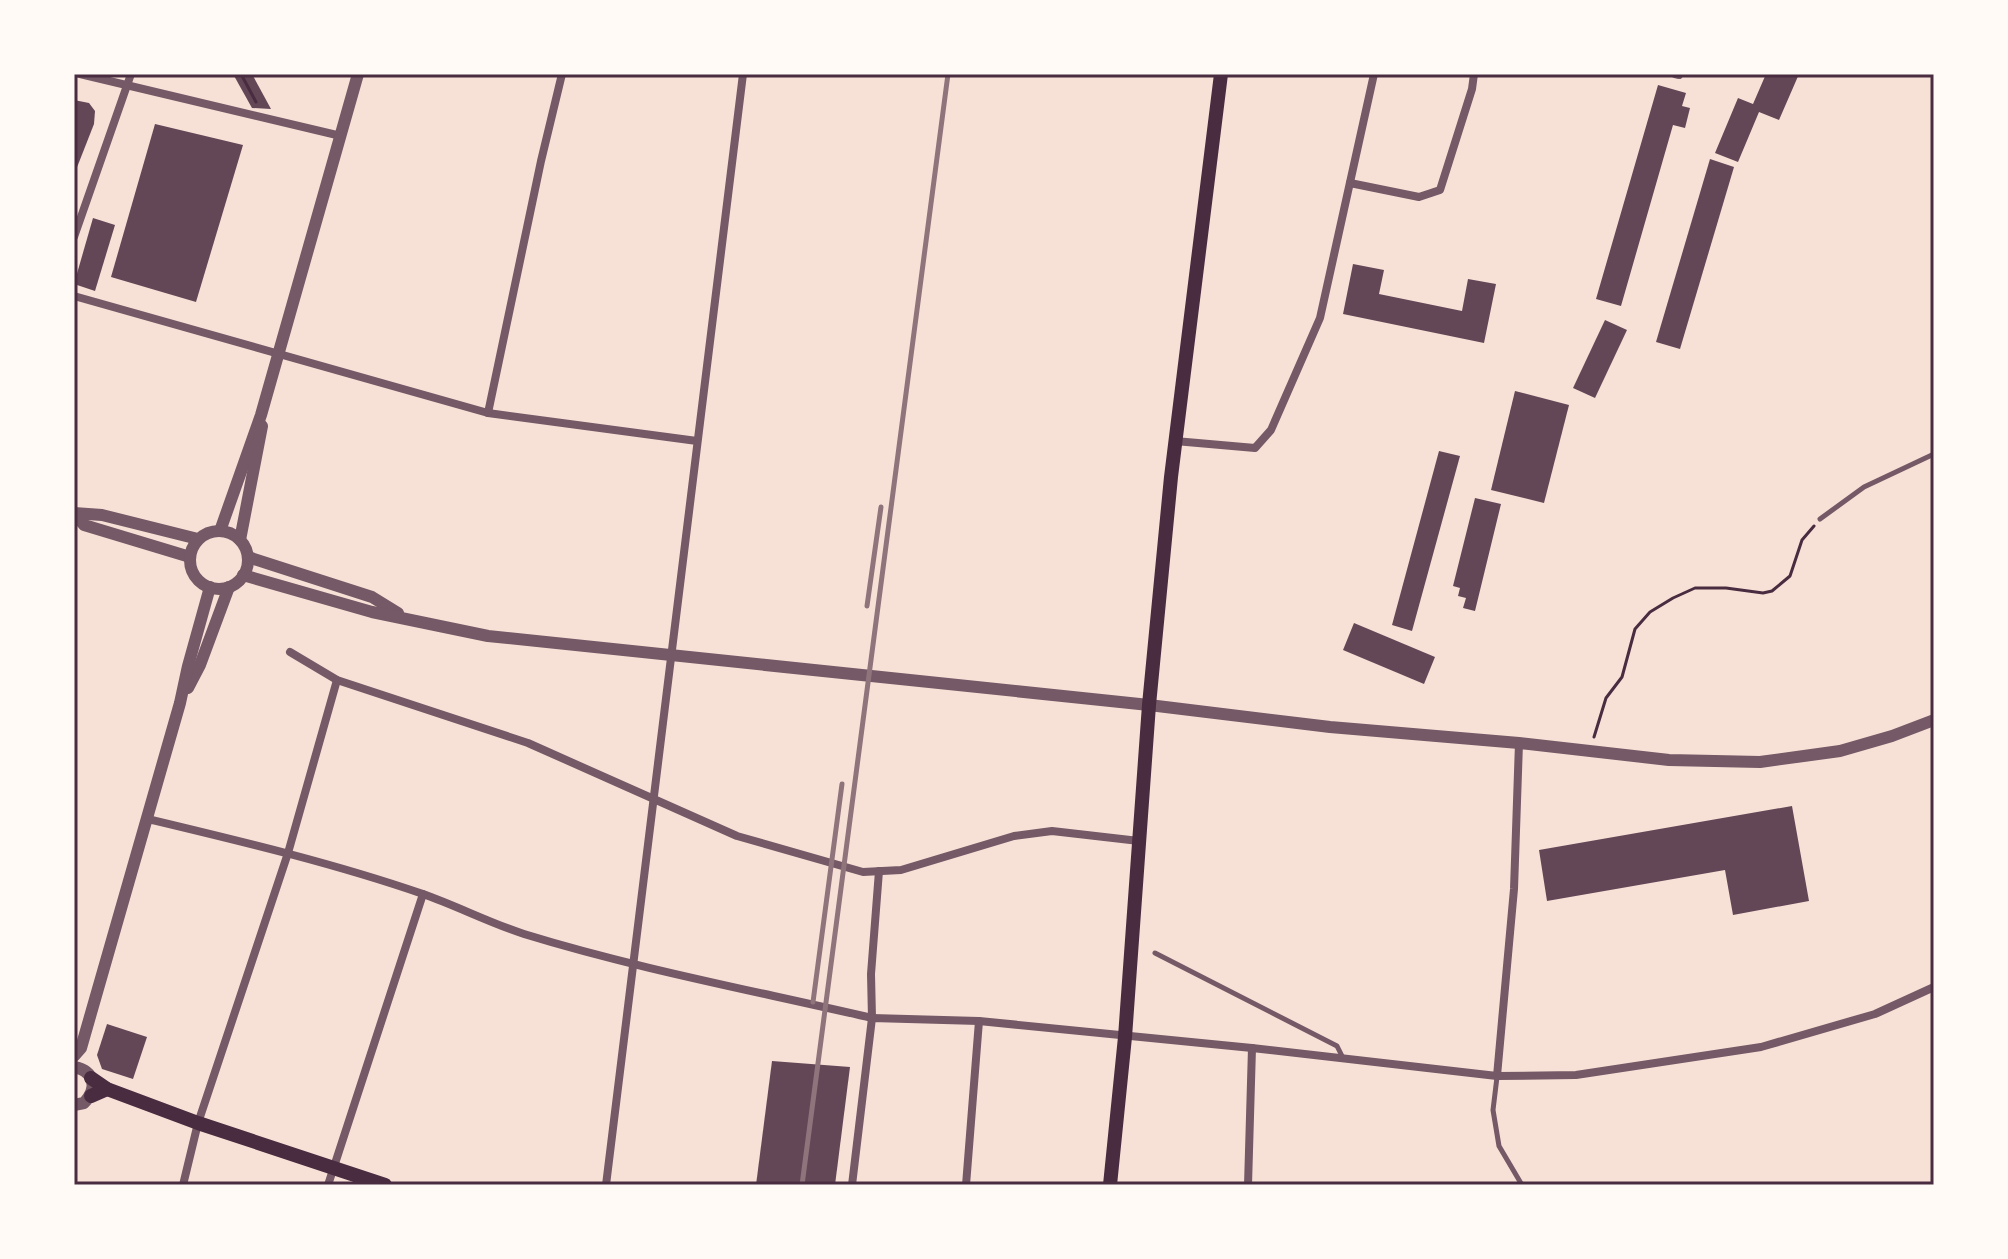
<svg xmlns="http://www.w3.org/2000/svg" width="2008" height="1259" font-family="'PT Sans',sans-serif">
<rect width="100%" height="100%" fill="#f7e1d7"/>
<g fill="#644757">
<polygon points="233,74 252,74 271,109 252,108"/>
<polygon points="1766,74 1799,74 1779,120 1759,112 1738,162 1715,153 1738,98 1753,104"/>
<polygon points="1658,85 1686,93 1682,106 1690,108 1685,128 1673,125 1621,306 1596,299"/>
<polygon points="74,100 89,103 95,111 94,124 74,175"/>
<polygon points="155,124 243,145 196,302 111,277"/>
<polygon points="1710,159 1734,167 1680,349 1656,342"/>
<polygon points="93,218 115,225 95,291 74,284"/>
<polygon points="1353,264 1384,270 1379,294 1462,311 1468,279 1496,284 1484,343 1343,314"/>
<polygon points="1605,320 1627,330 1595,398 1573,388"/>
<polygon points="1515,391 1569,405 1544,503 1491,490"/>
<polygon points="1439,451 1460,456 1412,631 1392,625"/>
<polygon points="1475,498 1501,504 1475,611 1463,608 1466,598 1458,596 1460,588 1453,586"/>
<polygon points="1354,623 1435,657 1424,684 1343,650"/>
<polygon points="1792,806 1809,901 1733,915 1725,870 1547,901 1539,850"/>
<polygon points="107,1024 147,1037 133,1079 102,1069 97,1055"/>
<polygon points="772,1061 850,1067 835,1185 756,1185"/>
</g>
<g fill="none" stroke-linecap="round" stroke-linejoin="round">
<g stroke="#4a2c40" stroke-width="3">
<polyline points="241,74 256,102"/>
<polyline points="1594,737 1606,698 1622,677 1635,629 1650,612 1673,598 1695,588 1726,588 1763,593 1772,591 1790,576 1802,540 1814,526"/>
</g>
<g stroke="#755966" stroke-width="5">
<polyline points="1820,519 1864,487 1934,454"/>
<polyline points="1155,953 1337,1046 1343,1058"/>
<polyline points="1497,1077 1493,1110 1499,1146 1522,1185"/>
</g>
<g stroke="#755966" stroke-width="8">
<polyline points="80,74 341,136"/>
<polyline points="1675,74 1679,75"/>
<polyline points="1350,183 1419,197 1440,190 1472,89 1474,74"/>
<polyline points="74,237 131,74"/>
<polyline points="74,296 488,413 697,441"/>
<polyline points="488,413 541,161 562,74"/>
<polyline points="1175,441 1255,448 1271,430 1320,318 1374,74"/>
<polyline points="290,652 337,680 528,743 737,836 863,872 901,870 1014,836 1052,831 1139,841"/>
<path d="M148,819c92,22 185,44 275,75 34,12 67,29 101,40 114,35 232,57 348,84l-1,-44 8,-103"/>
<polyline points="1497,1076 1514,889 1519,743"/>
<polyline points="183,1185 198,1123 288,853 337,680"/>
<polyline points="328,1185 423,894"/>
<polyline points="606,1185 743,74"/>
<polyline points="852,1185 872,1018 979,1021 1252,1048 1497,1076 1576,1075 1761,1047 1875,1014 1934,987"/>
<polyline points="966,1185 979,1021"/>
<polyline points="1248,1185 1252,1048"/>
</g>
<g stroke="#755966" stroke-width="12">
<polyline points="74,513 102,515 198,539"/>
<polyline points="74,513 84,525 190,557"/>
<polyline points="220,531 261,415 358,74"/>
<circle cx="219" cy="560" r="29"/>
<polyline points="240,540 262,426"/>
<polyline points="248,557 372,597 398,613"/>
<polyline points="243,575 372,612 488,636 1149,705 1330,727 1519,743 1669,760 1760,762 1840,751 1892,736 1934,720"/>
<polyline points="188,688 200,665 229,587"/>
<polyline points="74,1056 81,1048 180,703 188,666 210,587"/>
<path d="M74,1067c21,4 24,21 10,36l-10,2"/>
</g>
<g stroke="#4a2c40" stroke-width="14">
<polyline points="91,1078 107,1089 198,1123 385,1185"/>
<polyline points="91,1096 107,1089"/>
<polyline points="1110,1185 1125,1037 1149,705 1171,477 1221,74"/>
</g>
<g stroke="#8f747c" stroke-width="5">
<polyline points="867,606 881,507"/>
<polyline points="813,1002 842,784"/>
<polyline points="802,1185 948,74"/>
</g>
</g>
<rect width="2008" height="1259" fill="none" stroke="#fffaf5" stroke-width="152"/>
<rect x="76" y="76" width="1856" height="1107" fill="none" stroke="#4a2c40" stroke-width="3"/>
</svg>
